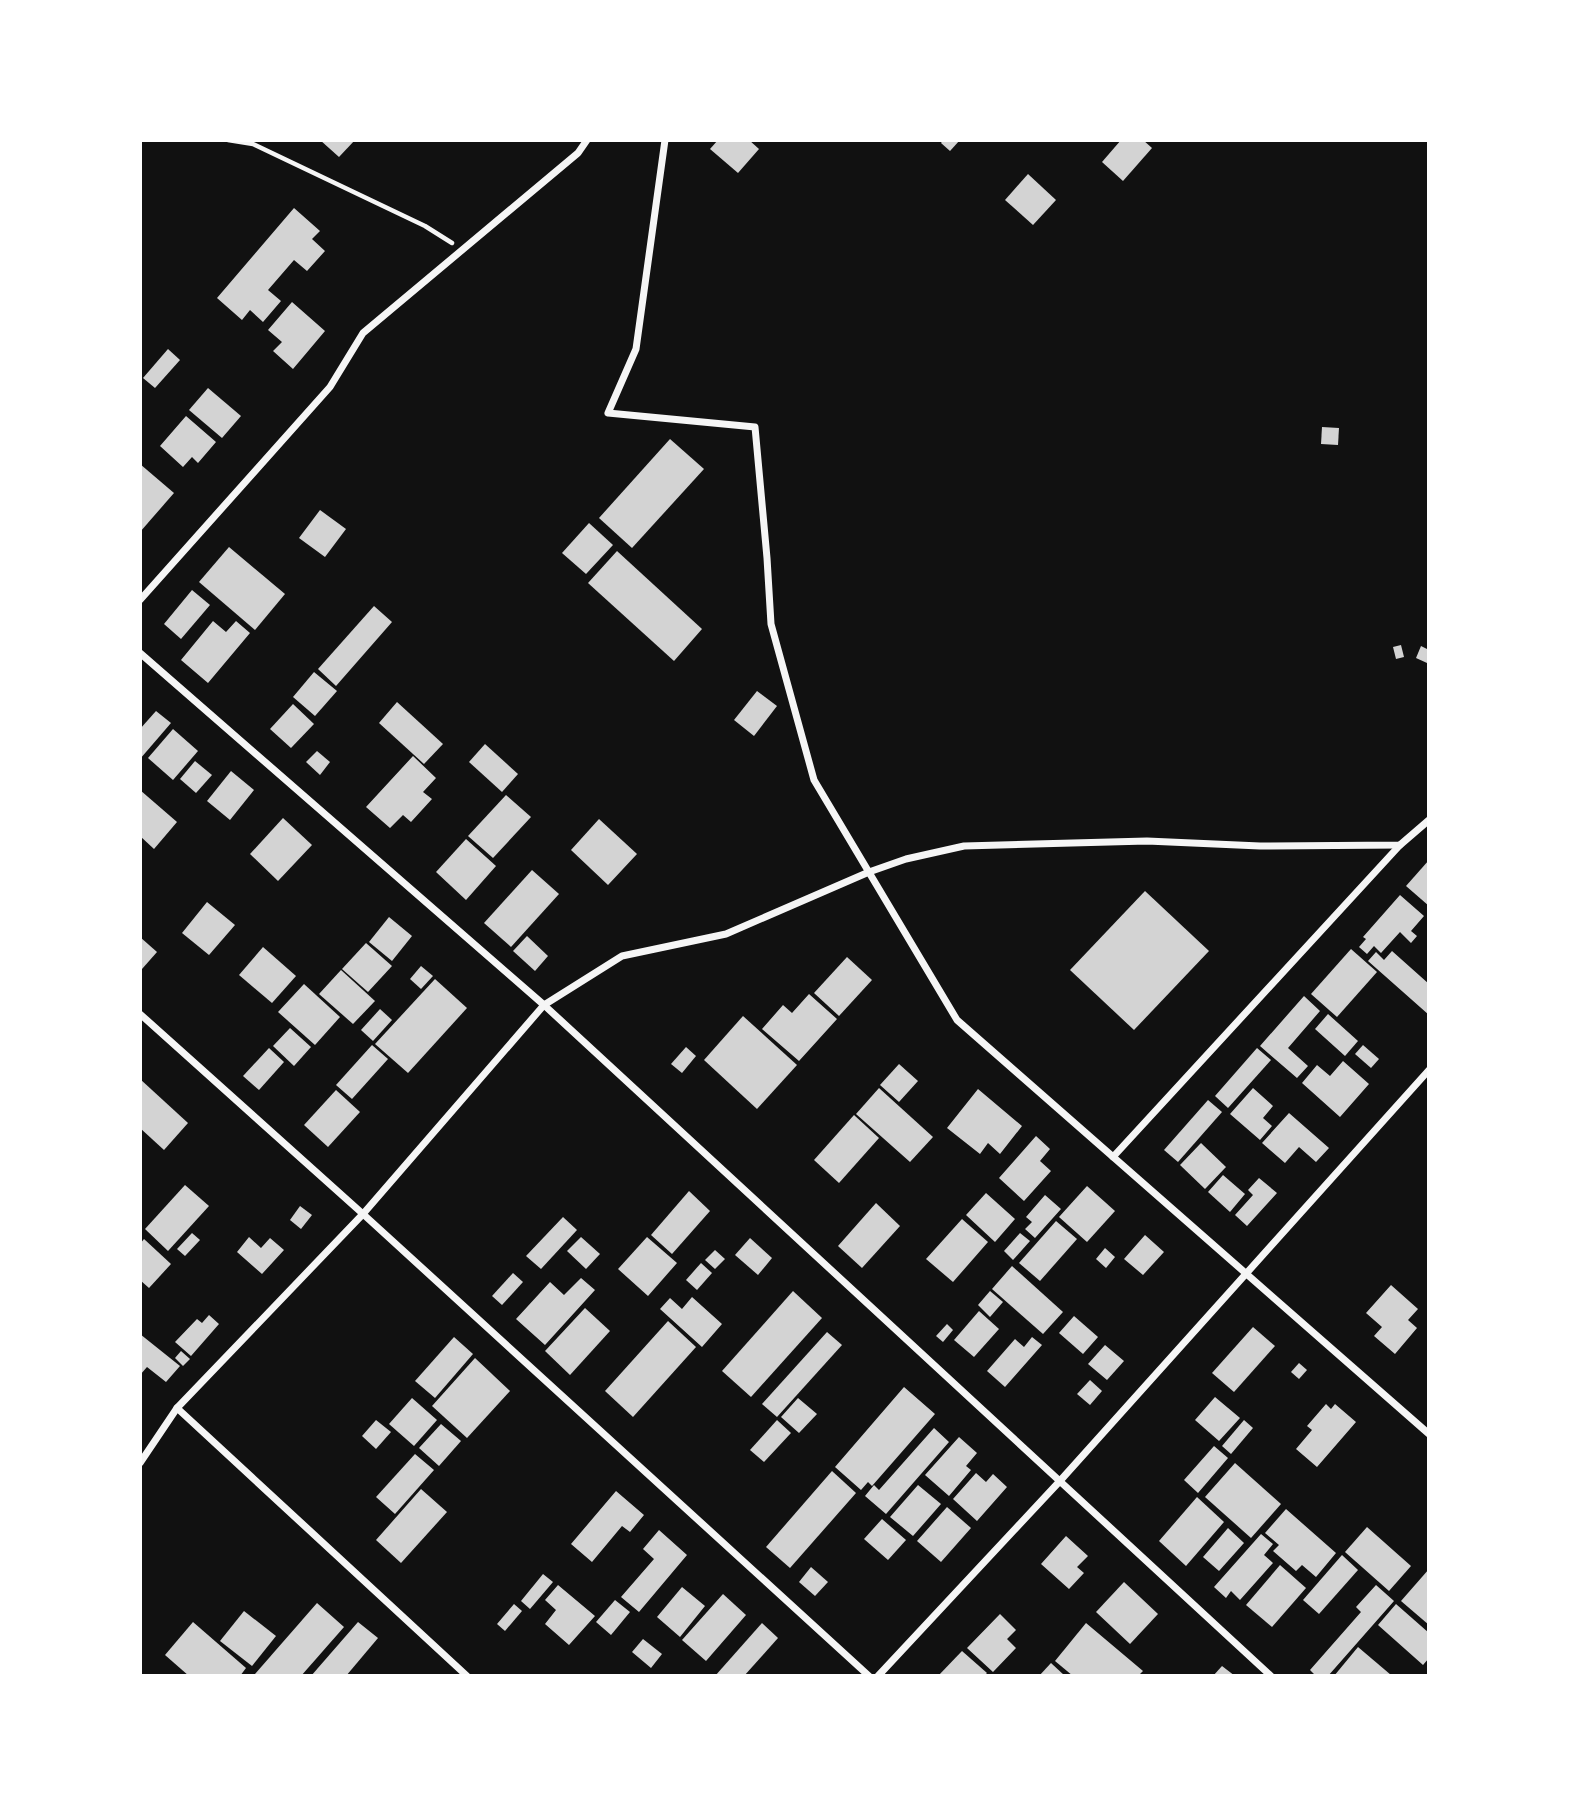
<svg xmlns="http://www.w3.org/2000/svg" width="1569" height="1816" font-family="'Sofia Sans Condensed',sans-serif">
<rect width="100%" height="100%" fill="#111"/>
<g fill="#d3d3d3">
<polygon points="320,140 355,140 339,157"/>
<polygon points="718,140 749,140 759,149 738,173 710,149"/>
<polygon points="943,140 960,140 950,151 941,143"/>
<polygon points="1121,140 1143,140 1152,148 1123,181 1102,162"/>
<polygon points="1028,174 1056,200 1033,225 1005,200"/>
<polygon points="294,208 320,231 312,239 325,251 307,271 294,260 268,290 281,301 263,322 250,310 242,320 217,298"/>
<polygon points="292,302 325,331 293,369 273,351 282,342 268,330"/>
<polygon points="168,349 180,360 155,388 143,378"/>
<polygon points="208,388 241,416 222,438 189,410"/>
<polygon points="186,416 216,442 198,463 192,457 183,467 160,446"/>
<polygon points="1322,427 1339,428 1338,445 1321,444"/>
<polygon points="670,439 704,469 632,548 599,518"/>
<polygon points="140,464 174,493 140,532"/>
<polygon points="320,510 346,529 325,557 299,538"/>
<polygon points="589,523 613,545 586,574 562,553"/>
<polygon points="229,547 285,594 255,630 199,582"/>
<polygon points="617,551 702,629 674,661 588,583"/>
<polygon points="192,590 210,605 181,639 164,624"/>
<polygon points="374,606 392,622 336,686 318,669"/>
<polygon points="213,621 226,632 236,621 250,633 208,683 181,660"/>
<polygon points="1401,645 1404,657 1396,659 1393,647"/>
<polygon points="1421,646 1429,650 1427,663 1416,658"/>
<polygon points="314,672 337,691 315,716 293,697"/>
<polygon points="757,691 777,706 754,736 734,720"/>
<polygon points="397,702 443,744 424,764 379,723"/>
<polygon points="293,704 314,724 291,748 270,729"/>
<polygon points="156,711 171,723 140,759 140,729"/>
<polygon points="173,729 198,751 173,780 148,758"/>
<polygon points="485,744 518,774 502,792 469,762"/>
<polygon points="317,751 330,762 320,775 306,762"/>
<polygon points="413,756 436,778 423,792 432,799 411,822 403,815 390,828 366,807"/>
<polygon points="195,761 212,775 196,793 180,779"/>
<polygon points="231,771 254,790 230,820 207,801"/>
<polygon points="140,790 177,822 154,849 140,836"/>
<polygon points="506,795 531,817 493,858 468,836"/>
<polygon points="283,818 312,845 278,881 250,854"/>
<polygon points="599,819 637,854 608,885 571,850"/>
<polygon points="466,839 496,866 466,900 436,872"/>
<polygon points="1429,860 1429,906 1406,886"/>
<polygon points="532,870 559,894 511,947 484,923"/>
<polygon points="1145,891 1209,951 1134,1030 1070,970"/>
<polygon points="1400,895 1424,916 1411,931 1417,936 1411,943 1400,932 1381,953 1374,946 1367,954 1359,947 1366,939 1363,937"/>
<polygon points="207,902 235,925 209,955 182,933"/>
<polygon points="389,917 412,936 392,961 369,942"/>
<polygon points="527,936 548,956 535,971 513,951"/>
<polygon points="140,937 157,952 142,969 140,967"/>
<polygon points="366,943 392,966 368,992 342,969"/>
<polygon points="263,947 296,976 272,1003 239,975"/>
<polygon points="1351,949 1377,972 1337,1017 1311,994"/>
<polygon points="1392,951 1429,984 1429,1015 1368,961 1376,952 1384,960"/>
<polygon points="847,957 872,980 839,1016 814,993"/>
<polygon points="421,966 433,976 421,989 410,979"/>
<polygon points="341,970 375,1001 353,1024 319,994"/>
<polygon points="435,979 467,1008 408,1073 375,1044"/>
<polygon points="304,984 340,1017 315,1045 278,1012"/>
<polygon points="809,994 837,1019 799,1061 762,1029 783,1005 792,1013"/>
<polygon points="1304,996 1320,1011 1288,1048 1308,1066 1297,1078 1260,1046"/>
<polygon points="380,1009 392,1020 373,1041 361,1030"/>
<polygon points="1328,1014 1358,1041 1345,1056 1315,1029"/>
<polygon points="743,1016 797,1065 757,1109 704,1060"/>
<polygon points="290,1028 311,1047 294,1066 273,1046"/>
<polygon points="372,1045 388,1059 352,1099 336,1085"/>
<polygon points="1363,1045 1379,1059 1371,1068 1355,1054"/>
<polygon points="686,1047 696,1056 682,1073 671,1064"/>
<polygon points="269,1048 284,1062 259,1090 243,1076"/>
<polygon points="1257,1048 1271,1060 1228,1108 1215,1096"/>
<polygon points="1343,1061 1369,1084 1340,1117 1302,1083 1317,1065 1330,1076"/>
<polygon points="899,1064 918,1081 899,1102 880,1085"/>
<polygon points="140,1079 188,1123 164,1150 140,1128"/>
<polygon points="879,1088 933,1137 910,1162 856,1114"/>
<polygon points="1253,1088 1273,1106 1263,1118 1272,1126 1260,1140 1230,1114"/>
<polygon points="978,1089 1022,1126 1000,1154 988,1143 980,1154 947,1128"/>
<polygon points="336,1090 360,1112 328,1147 304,1125"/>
<polygon points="1208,1100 1222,1112 1178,1162 1164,1150"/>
<polygon points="1289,1113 1329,1148 1316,1162 1299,1147 1285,1163 1262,1143"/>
<polygon points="854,1115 879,1138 839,1183 814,1160"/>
<polygon points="1036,1136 1050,1149 1040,1161 1051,1171 1024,1201 999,1178"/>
<polygon points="1201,1143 1226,1167 1205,1189 1180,1165"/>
<polygon points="1223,1175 1245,1194 1230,1212 1208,1192"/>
<polygon points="1259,1178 1277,1193 1247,1226 1235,1215 1253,1195 1248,1190"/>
<polygon points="185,1185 209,1206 168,1251 145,1229"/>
<polygon points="1087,1186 1115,1211 1087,1242 1059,1217"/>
<polygon points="689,1191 710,1211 672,1254 651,1235"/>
<polygon points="986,1193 1015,1219 995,1242 966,1215"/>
<polygon points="1045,1195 1061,1209 1035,1238 1025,1229 1032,1222 1026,1217"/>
<polygon points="876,1203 900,1226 862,1268 838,1246"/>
<polygon points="300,1206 312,1215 301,1229 290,1220"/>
<polygon points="563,1217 577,1230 541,1269 526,1256"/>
<polygon points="962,1219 988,1242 953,1282 926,1259"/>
<polygon points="1056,1221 1077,1239 1040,1281 1019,1263"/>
<polygon points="192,1233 200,1240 185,1256 177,1249"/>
<polygon points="1020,1233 1030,1241 1013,1260 1004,1251"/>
<polygon points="1145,1235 1164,1252 1143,1275 1124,1259"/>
<polygon points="249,1237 261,1248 270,1238 284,1250 262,1274 237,1252"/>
<polygon points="581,1237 600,1254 586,1269 567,1251"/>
<polygon points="647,1237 677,1263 648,1296 618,1269"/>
<polygon points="750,1238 772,1258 758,1275 735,1255"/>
<polygon points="144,1239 171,1264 149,1288 140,1280 140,1244"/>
<polygon points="1105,1248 1115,1257 1106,1268 1096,1259"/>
<polygon points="715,1250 725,1259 715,1269 705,1260"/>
<polygon points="701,1263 712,1273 697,1290 686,1280"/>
<polygon points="1012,1266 1063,1312 1043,1334 992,1289"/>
<polygon points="513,1273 523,1282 502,1305 492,1296"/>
<polygon points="581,1278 595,1290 545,1345 516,1319 550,1282 564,1295"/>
<polygon points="1391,1285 1418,1309 1408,1320 1417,1328 1395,1354 1374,1336 1382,1327 1366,1313"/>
<polygon points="793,1291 822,1318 751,1397 722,1371"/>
<polygon points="990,1291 1003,1302 990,1317 978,1305"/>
<polygon points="692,1297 722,1324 702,1347 660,1309 670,1298 682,1309"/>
<polygon points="585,1308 610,1331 570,1375 545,1351"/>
<polygon points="979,1311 999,1329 974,1357 954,1340"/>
<polygon points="209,1315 219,1324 191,1356 175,1342 197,1319 202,1323"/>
<polygon points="1074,1316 1098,1337 1083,1354 1059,1333"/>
<polygon points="668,1321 696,1347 633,1417 605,1391"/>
<polygon points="947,1324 953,1330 943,1342 936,1336"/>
<polygon points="1253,1327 1275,1346 1234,1392 1212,1373"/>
<polygon points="827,1332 842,1345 777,1417 762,1404"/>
<polygon points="140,1334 180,1366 166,1382 147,1367 140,1375"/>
<polygon points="454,1337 473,1354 435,1398 415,1381"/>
<polygon points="1032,1337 1042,1345 1005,1387 987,1371 1015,1339 1024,1347"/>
<polygon points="1105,1345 1124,1361 1107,1380 1088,1364"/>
<polygon points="181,1351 190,1359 183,1366 175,1358"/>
<polygon points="475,1358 510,1391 467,1438 432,1406"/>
<polygon points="1299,1363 1307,1370 1299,1379 1291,1372"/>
<polygon points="1090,1380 1102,1391 1090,1405 1077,1394"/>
<polygon points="904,1387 935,1414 872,1486 868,1482 861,1490 835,1467"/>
<polygon points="1215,1397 1240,1418 1219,1441 1195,1420"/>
<polygon points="412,1398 437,1420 414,1446 389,1424"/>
<polygon points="798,1398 817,1414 799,1433 781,1417"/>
<polygon points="1326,1404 1331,1409 1335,1404 1356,1422 1317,1467 1296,1449 1312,1430 1307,1426"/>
<polygon points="376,1420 391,1432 376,1449 362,1436"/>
<polygon points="777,1420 791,1433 764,1462 750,1450"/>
<polygon points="1244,1420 1253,1428 1231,1454 1222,1446"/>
<polygon points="441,1424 461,1441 439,1466 419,1448"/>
<polygon points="934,1428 949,1442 886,1514 865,1496 874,1485 879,1490"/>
<polygon points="959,1437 977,1453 966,1466 971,1470 949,1496 925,1475"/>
<polygon points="1214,1446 1228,1458 1198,1493 1184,1480"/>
<polygon points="415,1454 434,1470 395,1514 376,1497"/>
<polygon points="1235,1463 1281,1504 1251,1538 1205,1497"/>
<polygon points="832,1471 856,1493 790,1568 766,1547"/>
<polygon points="976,1473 986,1482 993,1474 1007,1487 977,1521 953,1499"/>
<polygon points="918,1485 941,1504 913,1536 890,1517"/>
<polygon points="421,1489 447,1512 401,1563 376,1540"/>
<polygon points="616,1491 644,1515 630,1532 622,1526 592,1562 571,1544"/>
<polygon points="1197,1497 1224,1522 1186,1566 1159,1541"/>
<polygon points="947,1507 971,1528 941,1562 917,1541"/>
<polygon points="1286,1509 1336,1553 1316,1577 1302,1565 1296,1571 1273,1551 1279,1545 1265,1533"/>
<polygon points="882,1519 906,1540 888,1560 864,1539"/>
<polygon points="1367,1527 1411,1566 1389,1591 1345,1552"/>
<polygon points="1228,1528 1244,1543 1219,1571 1203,1557"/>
<polygon points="659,1530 687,1555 639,1612 621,1597 654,1559 643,1549"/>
<polygon points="1261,1534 1273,1544 1264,1555 1273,1563 1240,1600 1231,1591 1226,1598 1214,1587"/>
<polygon points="1066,1536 1088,1556 1077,1567 1084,1573 1069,1589 1041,1564"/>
<polygon points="1342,1555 1358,1570 1319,1614 1303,1600"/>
<polygon points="1280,1565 1306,1588 1272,1627 1246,1605"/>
<polygon points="811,1567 828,1582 815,1596 799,1582"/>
<polygon points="1429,1569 1429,1625 1401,1601"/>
<polygon points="543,1574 553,1582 530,1609 521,1601"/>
<polygon points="1124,1582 1158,1614 1130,1644 1096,1612"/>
<polygon points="558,1585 595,1616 569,1645 545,1624 556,1610 545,1600"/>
<polygon points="1376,1585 1394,1601 1328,1676 1316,1676 1310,1670 1361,1612 1356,1607"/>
<polygon points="682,1587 705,1606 680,1637 657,1617"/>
<polygon points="723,1594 746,1615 706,1661 682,1640"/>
<polygon points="615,1600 630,1612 611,1635 596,1622"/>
<polygon points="317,1603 344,1627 301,1676 257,1676 255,1674"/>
<polygon points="514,1604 522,1611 505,1631 497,1624"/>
<polygon points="1396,1604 1429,1633 1429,1658 1423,1665 1378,1625"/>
<polygon points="244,1611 276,1636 252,1666 220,1641"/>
<polygon points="1000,1614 1016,1630 1007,1639 1016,1648 993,1672 967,1648"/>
<polygon points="193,1622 246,1668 240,1676 189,1676 165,1655"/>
<polygon points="358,1622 378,1638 346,1676 311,1676"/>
<polygon points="762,1623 778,1638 744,1676 715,1676"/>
<polygon points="1086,1623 1143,1671 1138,1676 1073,1676 1055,1661"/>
<polygon points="643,1639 662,1654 651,1668 632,1652"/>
<polygon points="1358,1647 1391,1675 1390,1676 1334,1676"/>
<polygon points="962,1651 987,1673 984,1676 938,1676"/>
<polygon points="1051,1663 1065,1676 1039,1676"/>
<polygon points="1222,1666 1235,1676 1213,1676"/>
</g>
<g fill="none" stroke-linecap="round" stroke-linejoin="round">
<polyline stroke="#f5f5f5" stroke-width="4.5" points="228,140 253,144 425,226 452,243"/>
<g stroke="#f5f5f5" stroke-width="7">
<polyline points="665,140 636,349 608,413 755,427 767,558 771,624 814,780 957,1020 1429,1434"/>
<polyline points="140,600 330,387 363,333 578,153 587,140"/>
<polyline points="140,653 544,1005 1271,1676"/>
<polyline points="140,1014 363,1214 869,1676"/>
<polyline points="1113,1157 1400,845"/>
<polyline points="177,1408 467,1676"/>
<polyline points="140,1463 177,1408 363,1214 544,1005 622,956 726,934 869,872 906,859 964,846 1147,841 1260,846 1400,845 1429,820"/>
<polyline points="878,1676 1059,1482 1429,1070"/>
</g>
</g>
<rect width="1569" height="1816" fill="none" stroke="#ffffff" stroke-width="284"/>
</svg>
